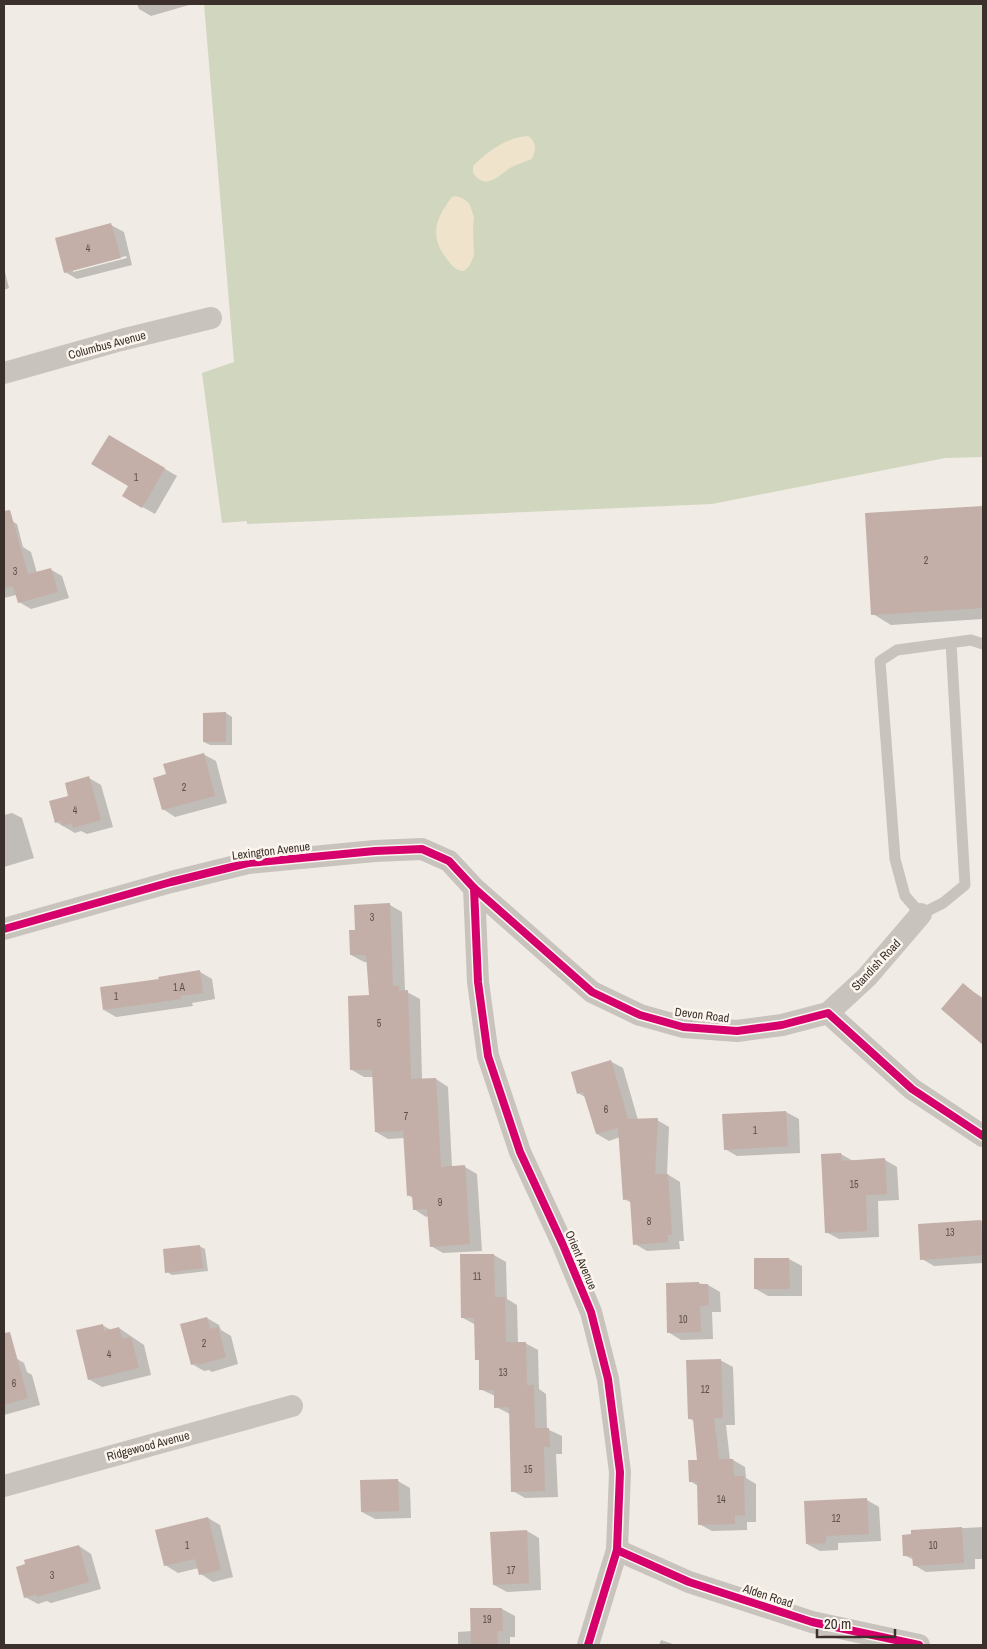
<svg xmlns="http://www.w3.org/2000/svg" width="987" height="1649" font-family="'Archivo Narrow',sans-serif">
<rect width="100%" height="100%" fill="#f0ebe5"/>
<polygon fill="#d1d6bf" points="204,4 983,4 983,457 945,458 712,504 247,524 247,521 222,523 202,373 234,362"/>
<g fill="#efe3cc">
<path d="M528,136c9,6 8,14 4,23 -7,3 -15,5 -22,9 -12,8 -24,23 -37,5v-7c14,-14 34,-29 55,-30z"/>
<path d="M455,196l7,2 7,5 5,14 -1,13 1,25 -4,10 -6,6c-9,0 -13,-7 -18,-13 -17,-23 -10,-40 6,-61z"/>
</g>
<g fill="#0003" fill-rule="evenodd">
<polygon points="137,4 188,4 189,5 151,16 139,9"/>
<path d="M111,225l13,7 8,33 -55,14 -12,-7zM126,256l1,2 -54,14v-3z"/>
<polygon points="4,268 9,288 4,290"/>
<polygon points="109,436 177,476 155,514 123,496 130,485"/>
<polygon points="983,507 983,619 891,625 873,614 866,514"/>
<polygon points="5,517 17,524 23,547 31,552 37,573 50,569 62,576 69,598 31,609 19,602 16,595 4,598 4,518"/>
<polygon points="226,713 232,717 232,745 210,745 204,742"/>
<polygon points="203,754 216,761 227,803 175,817 163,809 167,775"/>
<polygon points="89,778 101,785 113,827 87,834 81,831 75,833 56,822 70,797"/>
<polygon points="12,813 22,818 34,858 4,867 4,815"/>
<polygon points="390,905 402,912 405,991 420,999 422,1080 436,1079 448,1087 452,1167 465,1167 477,1174 482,1251 443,1253 431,1246 429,1216 426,1217 414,1209 413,1198 408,1195 405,1138 388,1139 376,1132 373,1077 364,1077 352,1070 370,996 368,962 364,962 351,955 356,931"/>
<polygon points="200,972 212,979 215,999 192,1003 193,1006 116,1017 104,1010 160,980"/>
<polygon points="963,985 983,998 983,1044 942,1009"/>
<polygon points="610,1061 623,1068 638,1120 657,1120 669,1127 667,1174 680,1182 684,1241 679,1241 680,1249 647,1251 635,1244 632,1203 624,1199 620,1137 609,1141 597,1134 585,1097 578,1093"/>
<polygon points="786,1112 799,1119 800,1153 737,1156 725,1149 723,1115"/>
<polygon points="841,1154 853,1161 885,1160 897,1167 899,1200 878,1201 879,1237 839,1239 826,1232"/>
<polygon points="981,1221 983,1222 983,1263 934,1266 922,1259"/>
<polygon points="199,1246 205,1249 208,1271 172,1275 167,1272"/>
<polygon points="494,1255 506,1262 507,1299 517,1305 518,1343 525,1343 538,1350 539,1389 546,1394 547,1429 562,1436 562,1454 556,1454 558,1497 525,1498 513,1491 510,1414 496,1407 495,1396 480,1389 480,1361 477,1359 476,1325 463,1318"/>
<polygon points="755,1259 789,1259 802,1266 802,1296 768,1296 756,1289"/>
<polygon points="698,1283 708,1285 720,1292 721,1312 712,1312 713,1339 681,1340 668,1332"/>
<polygon points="207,1318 219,1325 221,1330 231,1336 238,1364 212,1372 209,1370 204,1371 192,1364"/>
<polygon points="102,1325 111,1330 119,1328 144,1345 151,1375 102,1387 90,1380"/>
<polygon points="12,1356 24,1363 27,1372 32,1375 40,1405 4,1415 4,1358"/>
<polygon points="720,1360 733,1367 735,1425 726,1425 730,1460 733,1460 745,1467 746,1478 756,1484 756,1522 747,1522 747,1530 712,1531 699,1524 698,1486 690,1481 699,1461 694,1421 690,1419"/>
<polygon points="398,1481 410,1488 411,1518 375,1519 362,1512"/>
<polygon points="867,1500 879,1507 881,1541 838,1543 838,1550 820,1551 807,1544"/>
<polygon points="208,1518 220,1525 233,1577 213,1582 201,1574 199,1568 178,1573 165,1565"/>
<polygon points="983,1527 983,1559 975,1559 975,1569 926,1572 914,1565 914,1560 904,1555 912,1536 912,1531"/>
<polygon points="527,1531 539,1538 541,1590 507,1592 494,1585"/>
<polygon points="79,1546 91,1554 101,1589 51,1603 47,1601 38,1604 25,1597"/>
<polygon points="502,1609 515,1616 515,1637 510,1637 510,1645 458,1645 458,1632 472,1631 472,1610"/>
<polygon points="661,1640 676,1645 659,1645"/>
</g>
<g fill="#c3afa7">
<polygon points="111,223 121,258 64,273 55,238"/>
<polygon points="109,435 165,468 142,508 122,496 128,486 91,464"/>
<polygon points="983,506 983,608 871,615 865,513"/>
<polygon points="10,510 28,574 51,568 58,592 18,603 13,586 4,588 4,511"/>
<polygon points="226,712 226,742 203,742 203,713"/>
<polygon points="204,753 215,796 162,810 153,778 166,774 163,764"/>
<polygon points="89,776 101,820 73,828 72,823 62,826 61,821 55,823 49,801 68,796 65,783"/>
<polygon points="390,903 393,986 399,986 399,991 408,990 411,1079 436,1078 441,1167 465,1165 470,1244 430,1247 427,1209 413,1210 412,1195 407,1196 403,1131 375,1132 372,1070 350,1070 348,996 369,995 366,955 350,955 349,930 355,930 354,905"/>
<polygon points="200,970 203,993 180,996 181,999 103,1010 100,987 159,979 158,977"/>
<polygon points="963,983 983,1000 983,1045 941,1009"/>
<polygon points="611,1060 628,1119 658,1118 655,1174 668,1174 672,1235 668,1235 668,1242 633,1245 630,1199 623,1200 618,1128 596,1134 583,1092 577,1094 571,1072"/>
<polygon points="786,1111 788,1146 724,1150 722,1114"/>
<polygon points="841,1153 842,1161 885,1158 887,1194 866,1195 867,1231 825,1233 821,1154"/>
<polygon points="981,1220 983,1255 920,1260 918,1224"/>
<polygon points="200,1245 203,1268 165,1273 163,1249"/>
<polygon points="460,1254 494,1254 495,1297 505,1297 506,1342 526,1342 527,1385 534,1385 535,1428 549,1428 550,1447 544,1447 545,1491 511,1492 509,1407 494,1408 494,1390 479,1390 479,1360 475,1360 474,1318 461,1318"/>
<polygon points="754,1258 789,1258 790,1289 754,1289"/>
<polygon points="699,1282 699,1284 708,1284 709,1305 700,1306 701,1332 667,1333 666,1283"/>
<polygon points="207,1317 210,1329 218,1327 226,1357 198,1365 198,1363 191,1365 180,1324"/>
<polygon points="103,1324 104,1331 119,1327 122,1339 131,1337 139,1368 88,1380 76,1330"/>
<polygon points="10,1332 28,1398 4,1405 4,1333"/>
<polygon points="721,1359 723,1418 714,1418 719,1459 733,1459 734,1476 744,1476 745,1516 735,1515 735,1524 698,1525 697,1482 689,1482 688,1460 697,1460 693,1419 688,1419 686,1360"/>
<polygon points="398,1479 399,1511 361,1512 360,1480"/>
<polygon points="867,1498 869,1534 826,1536 826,1543 806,1544 804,1501"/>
<polygon points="208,1517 221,1570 199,1575 195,1559 164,1566 155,1530"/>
<polygon points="962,1527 964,1563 913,1566 912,1556 903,1556 902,1535 911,1534 911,1530"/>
<polygon points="527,1530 529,1583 493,1585 490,1532"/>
<polygon points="79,1545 89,1582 37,1597 36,1594 24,1598 16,1567 25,1564 24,1560"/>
<polygon points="470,1608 502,1608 503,1631 497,1631 498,1645 471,1645"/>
</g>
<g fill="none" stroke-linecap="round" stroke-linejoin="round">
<polyline stroke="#c9c3be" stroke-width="11" points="951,643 965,885 943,903 921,914 905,896 895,859 880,661 897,650 971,640 983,644"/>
<g stroke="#c9c3be" stroke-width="22">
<polyline points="4,373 121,340 211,318"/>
<polyline points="474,888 478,982 488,1056 520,1152 563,1245 591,1312 608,1379 620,1472 617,1550 588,1645"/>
<polyline points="4,929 171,882 248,863 375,851 422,849 449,861 474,888 592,992 640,1015 683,1027 737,1031 782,1025 828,1013 912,1089 983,1136"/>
<polyline points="828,1013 867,977 921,914"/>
<polyline points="4,1486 292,1406"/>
<polyline points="617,1550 689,1582 812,1622 919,1645"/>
</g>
<defs>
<g id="cycleway">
<polyline points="474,888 478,982 488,1056 520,1152 563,1245 591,1312 608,1379 620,1472 617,1550 588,1645"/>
<polyline points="4,929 171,882 248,863 375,851 422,849 449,861 474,888 592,992 640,1015 683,1027 737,1031 782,1025 828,1013 912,1089 983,1136"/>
<polyline points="617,1550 689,1582 812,1622 919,1645"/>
</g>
</defs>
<use href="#cycleway" stroke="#fbf5ee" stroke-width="11"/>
<use href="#cycleway" stroke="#d6006c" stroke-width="8"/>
</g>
<g text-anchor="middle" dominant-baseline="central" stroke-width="5" stroke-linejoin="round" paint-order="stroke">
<g font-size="10" fill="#5d504a">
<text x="88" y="248">4</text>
<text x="136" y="477">1</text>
<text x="926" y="560">2</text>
<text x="15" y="571">3</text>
<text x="184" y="787">2</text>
<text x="75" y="810">4</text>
<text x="372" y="917">3</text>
<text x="179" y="987">1 A</text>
<text x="116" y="996">1</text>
<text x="379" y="1023">5</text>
<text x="606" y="1109">6</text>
<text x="406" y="1116">7</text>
<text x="755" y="1130">1</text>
<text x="854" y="1184">15</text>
<text x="440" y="1202">9</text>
<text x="649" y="1221">8</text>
<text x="950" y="1232">13</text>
<text x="477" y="1276">11</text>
<text x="683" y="1319">10</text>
<text x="204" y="1343">2</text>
<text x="109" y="1354">4</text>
<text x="503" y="1372">13</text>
<text x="14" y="1383">6</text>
<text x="705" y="1389">12</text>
<text x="528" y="1469">15</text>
<text x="721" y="1499">14</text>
<text x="836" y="1518">12</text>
<text x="187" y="1545">1</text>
<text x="933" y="1545">10</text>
<text x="511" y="1570">17</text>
<text x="52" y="1575">3</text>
<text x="487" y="1619">19</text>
</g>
<g font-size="12" fill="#3b302b" stroke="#fbf5ee">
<text transform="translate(107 345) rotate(-15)">Columbus Avenue</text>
<text transform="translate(271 851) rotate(-7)">Lexington Avenue</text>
<text transform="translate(876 965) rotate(-47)">Standish Road</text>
<text transform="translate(702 1015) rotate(7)">Devon Road</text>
<text transform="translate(581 1260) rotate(67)">Orient Avenue</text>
<text transform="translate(148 1446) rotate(-15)">Ridgewood Avenue</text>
<text transform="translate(768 1596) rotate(18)">Alden Road</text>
</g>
</g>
<rect width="987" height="1649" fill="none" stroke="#3b302b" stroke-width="10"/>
<path d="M817 1629v8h78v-8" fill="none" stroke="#3b302b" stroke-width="2.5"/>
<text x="824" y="1629" font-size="15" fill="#3b302b" stroke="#fbf5ee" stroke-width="4" paint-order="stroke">20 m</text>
</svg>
